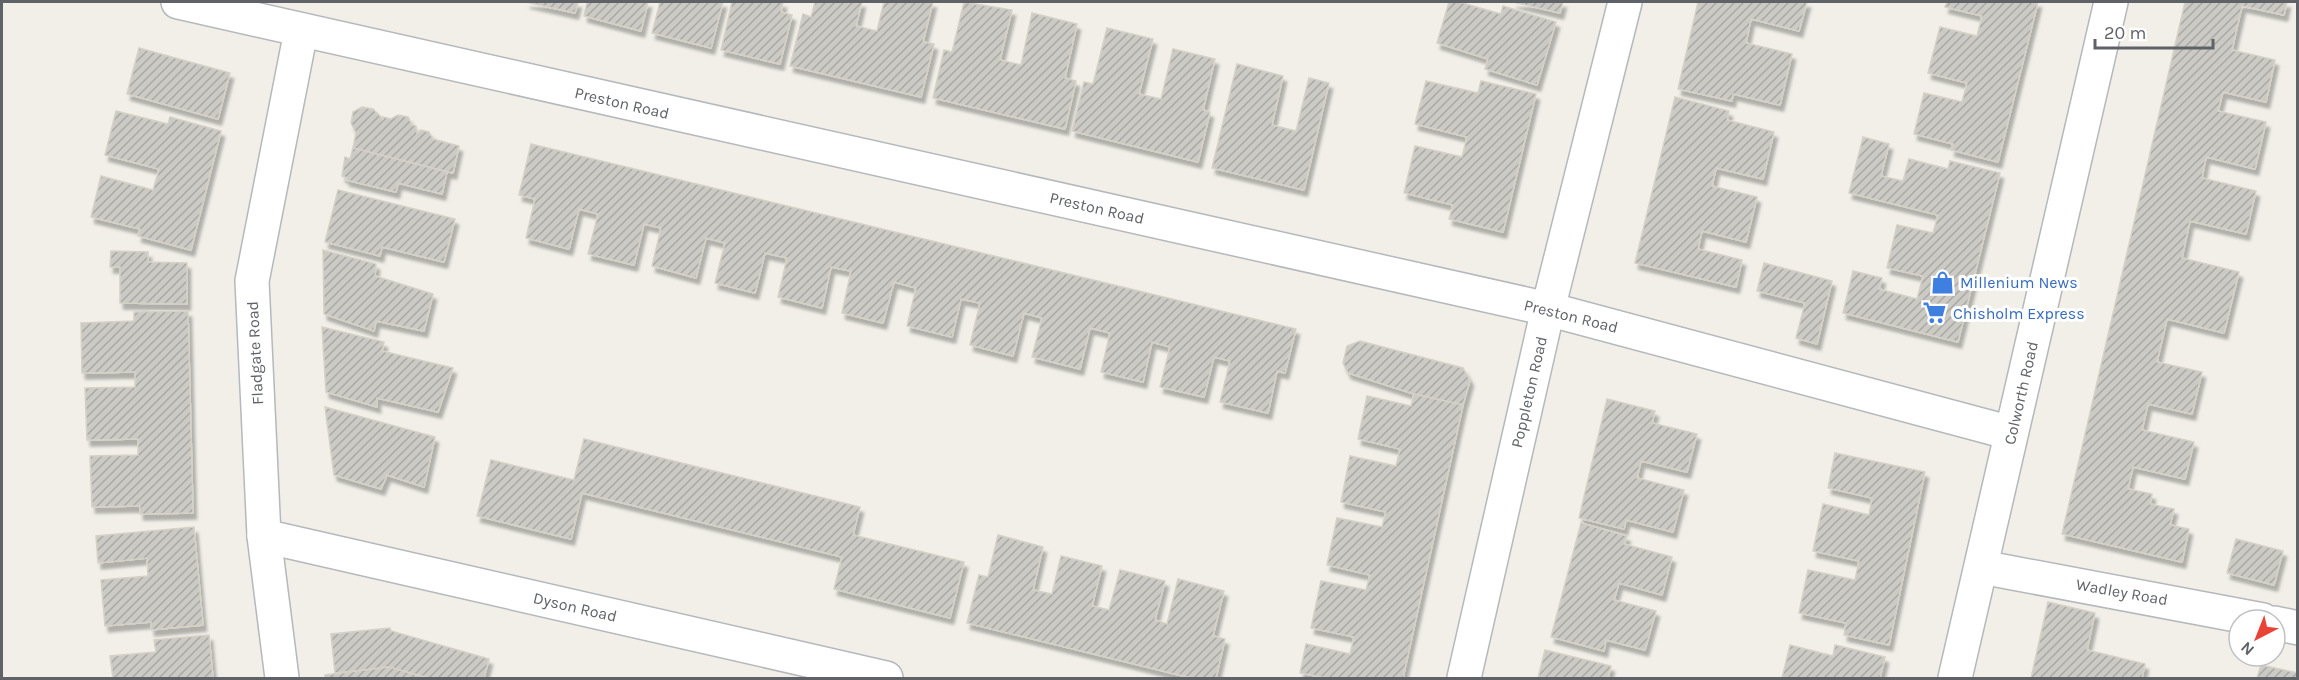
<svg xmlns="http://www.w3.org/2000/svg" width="2299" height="680" font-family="Karla,sans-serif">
<defs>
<pattern id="building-hatch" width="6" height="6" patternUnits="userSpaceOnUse" patternTransform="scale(1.5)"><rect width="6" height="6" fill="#cccac5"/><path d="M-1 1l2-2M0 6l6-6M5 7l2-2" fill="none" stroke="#a9a8a4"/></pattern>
<filter id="shadow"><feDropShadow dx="3.5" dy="6" stdDeviation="1.5" flood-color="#0004"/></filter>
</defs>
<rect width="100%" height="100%" fill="#f1efe8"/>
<g fill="url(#building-hatch)" stroke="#d6d1c6" stroke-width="1.5" filter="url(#shadow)">
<polygon points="526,2 578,2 575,13"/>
<polygon points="587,2 648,2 641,31 584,16"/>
<polygon points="660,2 723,2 711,48 652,33"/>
<polygon points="732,2 783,2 781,12 792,15 780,64 721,50"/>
<polygon points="815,2 862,2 856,26 877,31 884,2 933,2 923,42 934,44 921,97 790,66 803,14 811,17"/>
<polygon points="964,2 1012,10 1000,60 1021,65 1032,13 1077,24 1065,78 1076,81 1065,129 933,98 944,50 952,52"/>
<polygon points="1449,2 1459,2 1501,14 1503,6 1556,22 1537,85 1485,69 1488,59 1437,43"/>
<polygon points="1513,2 1563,2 1560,13"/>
<polygon points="1698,2 1807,2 1799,31 1751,19 1746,43 1792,54 1780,105 1733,94 1732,101 1678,89"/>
<polygon points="1947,2 2038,2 1998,162 1951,150 1953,144 1914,134 1924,93 1962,102 1967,83 1928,73 1940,27 1977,36 1982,16 1945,7"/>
<polygon points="2185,2 2287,2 2284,15 2242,6 2232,50 2275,60 2266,102 2223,92 2218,111 2266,122 2255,169 2206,157 2202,178 2256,191 2246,234 2190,221 2182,258 2239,272 2224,333 2167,319 2157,362 2202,372 2192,414 2148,404 2142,430 2194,442 2185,479 2133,467 2128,489 2152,494 2150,504 2174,509 2170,525 2189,529 2182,562 2062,534"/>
<polygon points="1107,28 1153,39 1139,94 1161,99 1173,49 1215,59 1203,110 1210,112 1198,162 1072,131 1084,82 1093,84"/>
<polygon points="139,48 230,73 218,119 127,94"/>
<polygon points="1237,64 1283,76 1272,125 1296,131 1309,78 1329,83 1304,190 1212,168"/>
<polygon points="1426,81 1478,93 1481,81 1536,94 1503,232 1449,219 1453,205 1404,193 1415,146 1462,157 1467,137 1415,124"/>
<polygon points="1675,97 1729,111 1727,120 1774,132 1763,179 1716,168 1712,186 1757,197 1746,242 1702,231 1698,249 1742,260 1736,287 1635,263"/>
<polygon points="362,107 373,109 383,119 383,117 391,119 398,115 408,117 412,125 416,126 417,134 421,130 429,132 433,139 459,146 453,173 353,148 356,133 351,123 353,112"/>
<polygon points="116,111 168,124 170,117 221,131 191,250 138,236 140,229 91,217 101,176 153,190 159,169 105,155"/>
<polygon points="1863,137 1889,144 1881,176 1903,181 1909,159 1948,169 1950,161 2000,173 1958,342 1843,313 1853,271 1882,278 1879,289 1917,299 1923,276 1887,268 1897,225 1933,233 1938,215 1849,193"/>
<polygon points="531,144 1296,329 1285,373 1277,371 1268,413 1220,402 1230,361 1214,357 1204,397 1160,387 1170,347 1152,342 1143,382 1101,372 1110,333 1090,328 1080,369 1032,357 1042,318 1024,313 1013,356 970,345 980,303 961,299 952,337 907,326 916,288 894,282 883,323 842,313 851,271 831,267 822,308 778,297 787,258 765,253 755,293 715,283 725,243 706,238 696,278 652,266 661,228 644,224 634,265 588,254 598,214 579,209 569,249 526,238 535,199 519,195"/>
<polygon points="353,148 447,172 442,194 398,183 396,192 346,180 347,178 342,176 345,157 350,159"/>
<polygon points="338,190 455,219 444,262 382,247 380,256 325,242"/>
<polygon points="323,250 376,264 375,276 433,294 424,331 376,321 374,331 324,314"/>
<polygon points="111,251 148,252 148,262 187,263 187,304 120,303 120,267 110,267"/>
<polygon points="1764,263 1832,281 1817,344 1796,338 1805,303 1757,291"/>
<polygon points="188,311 193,513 140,514 140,506 92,507 90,456 138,455 138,439 87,440 85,388 135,387 135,372 82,373 81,323 134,321 134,312"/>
<polygon points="322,327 384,342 382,351 453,368 438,412 377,398 377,407 326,392"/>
<polygon points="1360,341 1463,368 1470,380 1463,405 1414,394 1348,373 1343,363 1347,346"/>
<polygon points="1414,394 1463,405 1403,678 1326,678 1300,673 1306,644 1350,654 1354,637 1311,628 1321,581 1366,590 1370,575 1327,565 1337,518 1382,527 1386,512 1341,502 1350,456 1396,466 1400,449 1358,439 1367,396 1411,406"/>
<polygon points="1607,399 1655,411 1652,423 1697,434 1687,472 1641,461 1637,478 1684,490 1673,532 1626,520 1624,529 1579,518"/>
<polygon points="325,407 435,437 424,487 387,475 381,489 334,475"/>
<polygon points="584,439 860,507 853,535 964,562 950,618 834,589 842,557 582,493 571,539 477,516 491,460 574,480"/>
<polygon points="1835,453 1925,472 1889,645 1844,635 1846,623 1799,613 1808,570 1855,580 1859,561 1813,551 1823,504 1869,515 1872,498 1828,488"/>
<polygon points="1581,523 1627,536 1624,544 1672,557 1662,595 1619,583 1614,600 1656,611 1645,650 1606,640 1604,651 1551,637"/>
<polygon points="194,527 203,625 151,630 151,622 105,626 101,580 148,576 147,558 98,563 96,536"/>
<polygon points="998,535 1043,547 1033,590 1052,594 1061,556 1102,566 1092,606 1109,610 1120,570 1165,581 1155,620 1167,624 1178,579 1224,591 1213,636 1225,639 1216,678 1191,678 967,623 979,575 988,577"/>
<polygon points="2236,539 2283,551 2274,585 2227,573"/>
<polygon points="2048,602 2095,613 2087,650 2145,664 2142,678 2031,678"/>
<polygon points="390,628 391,631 489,659 484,678 428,678 389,667 335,673 331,634"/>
<polygon points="209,635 213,678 113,678 110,656 156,652 154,640"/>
<polygon points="1790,645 1833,656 1835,645 1885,657 1880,678 1782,678"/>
<polygon points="1545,650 1611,666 1608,678 1538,678"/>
<polygon points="2261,665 2298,673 2298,678 2257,678"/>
<polygon points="389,667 428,678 325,678 325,675"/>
</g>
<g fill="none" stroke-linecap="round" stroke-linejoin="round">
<defs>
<g id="minor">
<polyline points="178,2 1548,309 2011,433"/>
<polyline points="264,536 886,678"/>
<polyline points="1981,567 2263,620"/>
<polyline points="2275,623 2298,628"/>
<polyline points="282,678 264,536 252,281 301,31"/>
<polyline points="1464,678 1548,309 1625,2"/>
<polyline points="1955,678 2111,2"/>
</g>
</defs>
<use href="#minor" stroke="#b5b8bc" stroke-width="36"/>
<use href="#minor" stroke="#fff" stroke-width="33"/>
</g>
<defs>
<symbol id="shop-bare" viewBox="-9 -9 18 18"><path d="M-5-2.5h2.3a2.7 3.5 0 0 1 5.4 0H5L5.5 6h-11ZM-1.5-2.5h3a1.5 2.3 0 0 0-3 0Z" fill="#3f7fe0" stroke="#fff" stroke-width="2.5" paint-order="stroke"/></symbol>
<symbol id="supermarket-bare" viewBox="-9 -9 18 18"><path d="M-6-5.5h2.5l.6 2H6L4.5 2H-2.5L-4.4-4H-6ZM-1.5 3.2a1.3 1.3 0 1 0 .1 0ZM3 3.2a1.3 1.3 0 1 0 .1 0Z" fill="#3f7fe0" stroke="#fff" stroke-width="2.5" paint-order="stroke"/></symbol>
</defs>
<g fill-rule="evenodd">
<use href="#shop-bare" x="1926" y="266" width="33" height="33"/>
<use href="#supermarket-bare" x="1918" y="296" width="33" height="33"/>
</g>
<g text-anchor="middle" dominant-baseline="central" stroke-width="6" stroke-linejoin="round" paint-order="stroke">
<g font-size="16" fill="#5f6368" stroke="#fff">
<text transform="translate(622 103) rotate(13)">Preston Road</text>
<text transform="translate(1097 208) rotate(13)">Preston Road</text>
<text transform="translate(1571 316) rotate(14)">Preston Road</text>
<text transform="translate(255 353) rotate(-93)">Fladgate Road</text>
<text transform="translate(1529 392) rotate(-77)">Poppleton Road</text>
<text transform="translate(2021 393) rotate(-77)">Colworth Road</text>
<text transform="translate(2122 592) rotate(10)">Wadley Road</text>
<text transform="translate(575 607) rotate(13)">Dyson Road</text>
</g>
<g font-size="16" fill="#366cbe" stroke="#fff" text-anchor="start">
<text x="1960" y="282">Millenium News</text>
<text x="1953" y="313">Chisholm Express</text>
</g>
</g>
<rect width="2299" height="680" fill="none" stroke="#5f6368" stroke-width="6"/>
<g transform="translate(2257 638) rotate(222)"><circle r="28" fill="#ffffff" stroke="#bfc1c3" stroke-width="1.5"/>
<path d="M0-4.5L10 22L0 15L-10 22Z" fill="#ea4335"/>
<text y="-9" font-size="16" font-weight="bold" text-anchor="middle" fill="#5f6368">N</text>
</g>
<path d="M2095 39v9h118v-9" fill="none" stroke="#5f6368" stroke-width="3"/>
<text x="2104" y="39" font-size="18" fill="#5f6368" stroke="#ffffff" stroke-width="4.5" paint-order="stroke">20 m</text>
</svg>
